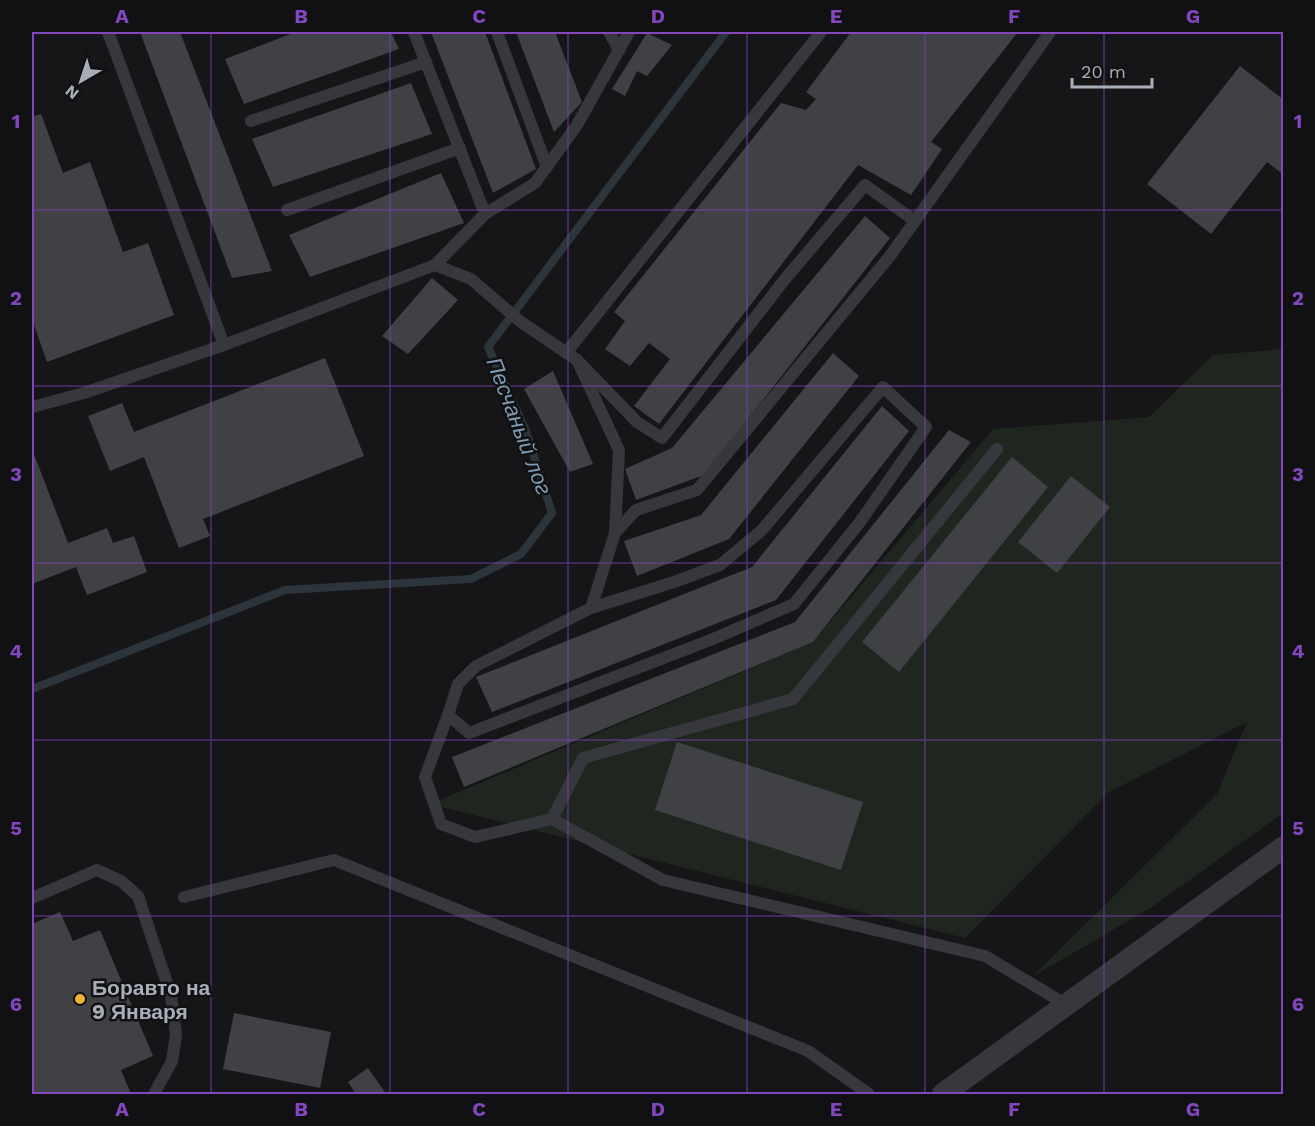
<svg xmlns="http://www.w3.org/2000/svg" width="1315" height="1126" font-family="'Work Sans',sans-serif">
<rect width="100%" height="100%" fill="#161618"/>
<polygon fill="#1e261f" points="1283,349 1283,813 1152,907 1032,977 1217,794 1247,722 1109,792 965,938 430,804 813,642 993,429 1149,417 1213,355"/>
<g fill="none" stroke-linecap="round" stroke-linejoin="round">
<polyline stroke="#2c353c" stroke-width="8" points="32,689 285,590 471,579 521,554 552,513 526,431 488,347 726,32"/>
</g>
<g fill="#404145">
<polygon points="140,32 180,32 272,271 232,278"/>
<polygon points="296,32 391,32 399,49 244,104 225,59"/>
<polygon points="431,32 485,32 536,169 493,193"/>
<polygon points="516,32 555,32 582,102 554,132"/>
<polygon points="851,32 1018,32 931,142 942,149 911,195 858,165 659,424 634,406 670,359 649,343 630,366 605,349 625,321 614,312 781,103 806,110 816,99 806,92"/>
<polygon points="647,33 672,45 647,76 637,71 625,96 612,89"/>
<polygon points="1240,66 1284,100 1284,175 1267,162 1211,234 1147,184"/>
<polygon points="411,83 432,134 273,187 252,139"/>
<polygon points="41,114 63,173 90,162 123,252 148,243 174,315 47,362 32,319 32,117"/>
<polygon points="441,173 464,223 310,277 289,235"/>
<polygon points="865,216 890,238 704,475 636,500 625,469 672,448"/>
<polygon points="432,278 458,300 408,354 382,336"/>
<polygon points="833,353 859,376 729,539 637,576 624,541 701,515"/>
<polygon points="325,358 364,456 203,519 210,536 179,548 144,457 110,471 88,416 122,403 134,432"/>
<polygon points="553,371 593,464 570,472 524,389"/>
<polygon points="882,406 909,431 776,600 492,712 476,677 752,567"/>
<polygon points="949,430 971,442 813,642 464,787 452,757 795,622"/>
<polygon points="32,449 68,543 107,528 113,543 134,536 147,572 87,595 76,567 32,584"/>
<polygon points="1012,457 1048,487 899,672 862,642"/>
<polygon points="1071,476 1110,507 1057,573 1018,542"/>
<polygon points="677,742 863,802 841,870 655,810"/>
<polygon points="60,912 73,941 100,930 153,1056 121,1070 131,1094 32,1094 32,924"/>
<polygon points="234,1013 331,1032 320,1088 223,1069"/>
<polygon points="368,1068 386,1094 356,1094 348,1082"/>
</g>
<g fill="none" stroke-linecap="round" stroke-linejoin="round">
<g stroke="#37383d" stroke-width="12">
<polyline points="108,32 224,345"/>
<polyline points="414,32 485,214"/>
<polyline points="497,32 547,167"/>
<polyline points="609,32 619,50"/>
<polyline points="251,121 426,62"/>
<polyline points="287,210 460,148"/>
<polyline points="435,265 471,279 521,322 577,360 637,422 662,438 785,279 865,185 915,221"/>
<polyline points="566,353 821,32"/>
<polyline points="577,360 619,450 615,533 636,510 697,490 890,256 1050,32"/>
<polyline points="32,407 84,393 224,345 435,265 485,214 535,183 577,125 629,32"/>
<polyline points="997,449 793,699 583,758 552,819 663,880 985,956 1067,1005"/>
<polyline points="591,608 476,666 458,684 448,715 469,733 713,639 794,604 860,522 926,427 883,387 762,530 720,565 674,582 591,608 615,533"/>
<polyline points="448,715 425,777 441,824 475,837 552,819"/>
<polyline points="184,897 334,860 808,1051 869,1094"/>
<polyline points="32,898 97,870 121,881 138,896 171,995 176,1035 172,1061 154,1094"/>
</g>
<polyline stroke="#37383d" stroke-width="22" points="943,1094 1284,847"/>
</g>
<path fill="none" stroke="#8446be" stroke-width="1.5" stroke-opacity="0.55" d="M211,32v1062M390,32v1062M568,32v1062M747,32v1062M925,32v1062M1104,32v1062M32,210h1252M32,386h1252M32,563h1252M32,740h1252M32,916h1252"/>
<circle fill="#f2b134" stroke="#111113" stroke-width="2" cx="80" cy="999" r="6"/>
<g text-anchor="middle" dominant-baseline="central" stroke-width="5" stroke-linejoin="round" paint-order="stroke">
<g font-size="21" font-weight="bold" fill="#a8adb8" stroke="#111113" text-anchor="start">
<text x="92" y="987">Боравто на<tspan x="92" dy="24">9 Января</tspan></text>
</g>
<g font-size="22" font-style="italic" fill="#7f9bb3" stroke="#111113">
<text transform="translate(519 426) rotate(69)">Песчаный лог</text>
</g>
</g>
<rect width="1315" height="1126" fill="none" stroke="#111113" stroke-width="66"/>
<g transform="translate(81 81) rotate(219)" stroke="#111113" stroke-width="4.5" paint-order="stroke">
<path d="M0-4.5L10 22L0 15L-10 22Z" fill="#a8adb8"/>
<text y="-9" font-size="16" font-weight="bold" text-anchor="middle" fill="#a8adb8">N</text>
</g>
<path d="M1072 78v9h80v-9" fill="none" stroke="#a8adb8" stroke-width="3"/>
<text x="1081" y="78" font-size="18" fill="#a8adb8" stroke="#111113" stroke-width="4.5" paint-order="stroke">20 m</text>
<rect x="33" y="33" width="1249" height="1060" fill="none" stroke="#8446be" stroke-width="2"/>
<g font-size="20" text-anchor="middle" font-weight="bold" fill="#8446be">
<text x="122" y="23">A</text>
<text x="301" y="23">B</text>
<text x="479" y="23">C</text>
<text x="658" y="23">D</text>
<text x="836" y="23">E</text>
<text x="1014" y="23">F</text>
<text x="1193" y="23">G</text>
<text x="16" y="128">1</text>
<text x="1298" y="128">1</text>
<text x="16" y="305">2</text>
<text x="1298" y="305">2</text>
<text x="16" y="481">3</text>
<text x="1298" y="481">3</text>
<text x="16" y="658">4</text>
<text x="1298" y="658">4</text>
<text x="16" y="835">5</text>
<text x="1298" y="835">5</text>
<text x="16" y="1011">6</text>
<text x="1298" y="1011">6</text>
<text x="122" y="1116">A</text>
<text x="301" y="1116">B</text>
<text x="479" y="1116">C</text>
<text x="658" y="1116">D</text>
<text x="836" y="1116">E</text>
<text x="1014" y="1116">F</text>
<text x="1193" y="1116">G</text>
</g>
</svg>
